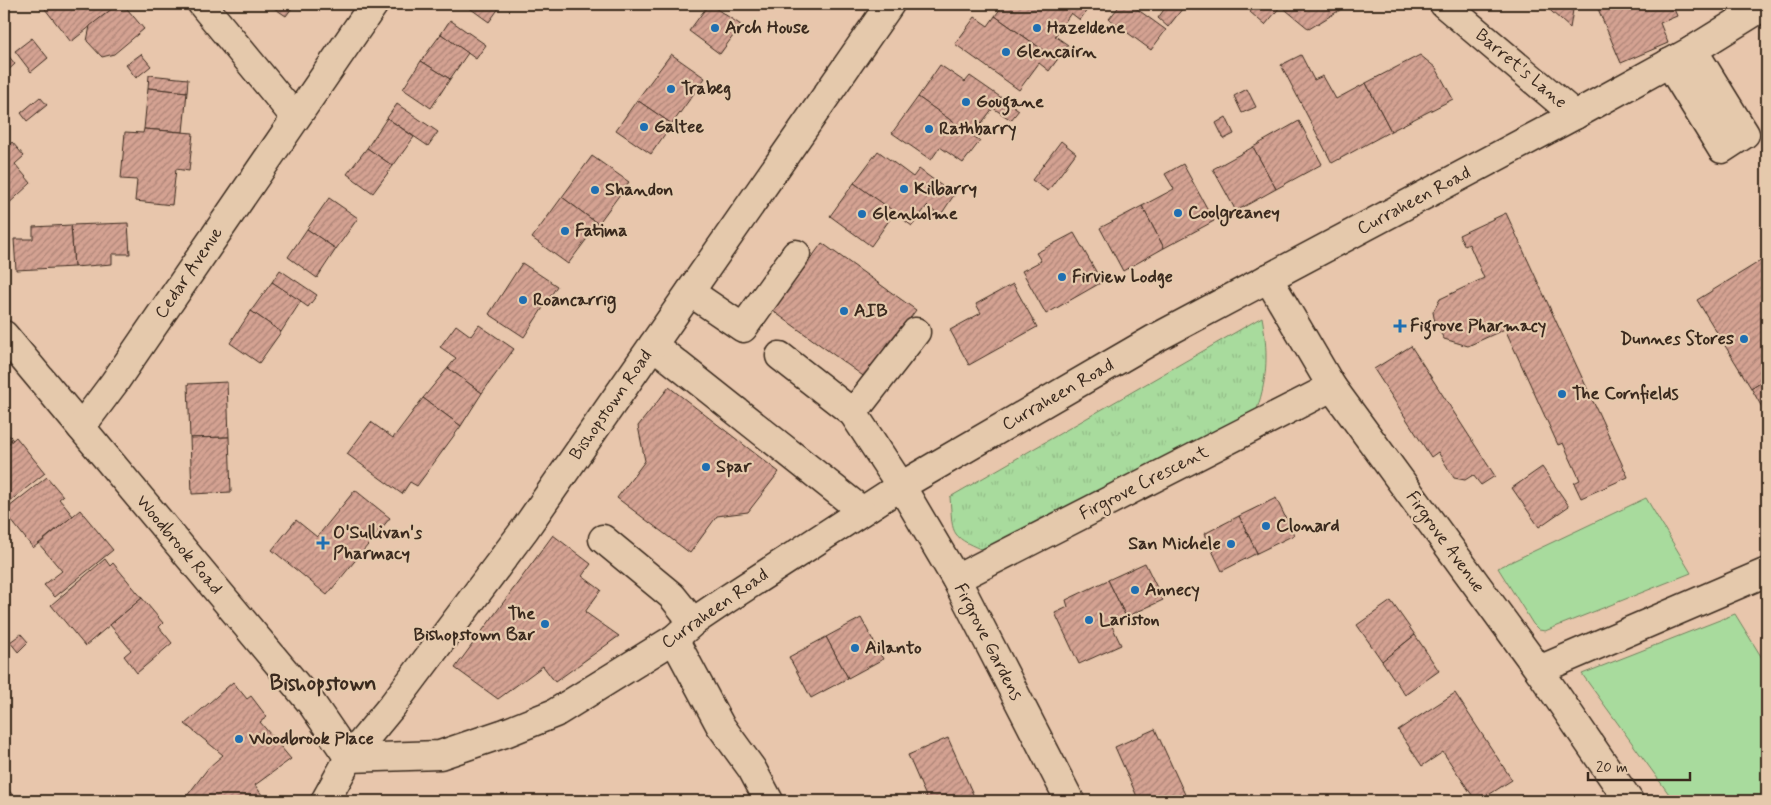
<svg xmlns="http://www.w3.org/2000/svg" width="1771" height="805" font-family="Mynerve,sans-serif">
<defs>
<pattern id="grass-tufts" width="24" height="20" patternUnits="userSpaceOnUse" patternTransform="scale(1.25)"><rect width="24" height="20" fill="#a8db9d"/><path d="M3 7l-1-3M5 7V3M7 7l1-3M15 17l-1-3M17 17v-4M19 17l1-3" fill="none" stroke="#92bc87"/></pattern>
<pattern id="building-hatch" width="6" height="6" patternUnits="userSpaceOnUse" patternTransform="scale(1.25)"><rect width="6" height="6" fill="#d4a292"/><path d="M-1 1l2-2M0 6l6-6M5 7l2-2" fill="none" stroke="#ad8477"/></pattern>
</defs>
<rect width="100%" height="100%" fill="#e8c6ac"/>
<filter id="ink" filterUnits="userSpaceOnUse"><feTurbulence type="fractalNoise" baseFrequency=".02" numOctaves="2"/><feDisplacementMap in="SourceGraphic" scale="10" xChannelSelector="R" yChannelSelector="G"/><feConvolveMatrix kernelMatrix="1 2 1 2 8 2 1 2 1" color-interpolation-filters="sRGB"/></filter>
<g filter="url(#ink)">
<path fill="url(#grass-tufts)" stroke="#72825e" d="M1262,317c6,33 6,60 -5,92l-274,141c-35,-14 -30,-18 -33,-53z"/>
<g fill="#a8db9d" stroke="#72825e">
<polygon points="1646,498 1691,573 1545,631 1539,630 1533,624 1498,568"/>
<polygon points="1735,614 1767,666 1767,801 1674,801 1582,674"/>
</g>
<g fill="url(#building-hatch)" stroke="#3b2a1e">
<polygon points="51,4 118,4 71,42 45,9"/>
<polygon points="118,4 123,4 144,29 114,54 102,57 87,41 90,26"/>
<polygon points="268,4 295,4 286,16"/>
<polygon points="464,4 502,4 489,22"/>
<polygon points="709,4 741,25 720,54 689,31"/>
<polygon points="1004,4 1084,4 1089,7 1080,20 1071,13 1055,36 1068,45 1057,60 995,16"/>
<polygon points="1121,4 1130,4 1166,30 1151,50 1109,19"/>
<polygon points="1168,4 1186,4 1168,27 1158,18"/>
<polygon points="1257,4 1347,4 1348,5 1309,29 1281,6 1265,25 1250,12"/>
<polygon points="1543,4 1574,4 1570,28"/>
<polygon points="1596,4 1672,4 1677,16 1660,23 1668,43 1621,63"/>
<polygon points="995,16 1057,60 1049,71 1039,63 1019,90 955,44 975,17 988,26"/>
<polygon points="450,20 486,45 476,59 441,34"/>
<polygon points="441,34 468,53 450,79 421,61"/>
<polygon points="32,38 48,58 31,72 15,51"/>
<polygon points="7,54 15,64 4,74 4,57"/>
<polygon points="141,54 151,66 136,78 126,65"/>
<polygon points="671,54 705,78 672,124 637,100"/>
<polygon points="1301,55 1314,80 1323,76 1336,99 1366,83 1391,131 1332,163 1281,65"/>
<polygon points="1420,55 1436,68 1453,99 1391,131 1366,83"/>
<polygon points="421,61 450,79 431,108 403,89"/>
<polygon points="940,65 965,82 970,76 1019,110 1011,120 993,108 972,136 918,97"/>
<polygon points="149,75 188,79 187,92 148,88"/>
<polygon points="148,88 187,92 183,132 144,129"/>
<polygon points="1247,89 1256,107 1242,113 1234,96"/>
<polygon points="40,97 47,105 27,121 21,113"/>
<polygon points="918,97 980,141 963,163 940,147 931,160 892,133"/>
<polygon points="637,100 672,124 651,154 616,130"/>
<polygon points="397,104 438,132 428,146 387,118"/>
<polygon points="1226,117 1234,134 1224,139 1216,123"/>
<polygon points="387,118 414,137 393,166 367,148"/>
<polygon points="1299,121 1322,164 1276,189 1253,147"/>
<polygon points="144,129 193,133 189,171 176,169 172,205 135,201 137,180 121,179 125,132 143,133"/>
<polygon points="1061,141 1076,153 1048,191 1032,180"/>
<polygon points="12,142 24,156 15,164 31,183 4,208 4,151"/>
<polygon points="1253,147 1276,189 1236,211 1213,169"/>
<polygon points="367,148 393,166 373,193 347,174"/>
<polygon points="878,151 913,177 919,169 954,195 940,216 927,206 912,226 854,183"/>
<polygon points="592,156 629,182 598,224 562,197"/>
<polygon points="1183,164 1214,221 1164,248 1142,206 1174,189 1165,174"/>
<polygon points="854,183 895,212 871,246 830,216"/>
<polygon points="562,197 598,224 568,264 532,238"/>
<polygon points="329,198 358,218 336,249 307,229"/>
<polygon points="1142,206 1164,248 1123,271 1100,228"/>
<polygon points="1506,213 1628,477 1581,498 1574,483 1580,480 1563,443 1558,445 1505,329 1468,346 1444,339 1435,323 1433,312 1440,299 1484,278 1469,244 1465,246 1459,235"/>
<polygon points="128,223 130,254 112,254 112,264 74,267 71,225"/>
<polygon points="71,225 74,267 16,270 14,239 33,239 33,227"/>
<polygon points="307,229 336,249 317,278 288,257"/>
<polygon points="1074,233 1102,282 1046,314 1022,271 1041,261 1036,253"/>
<polygon points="822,243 916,310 866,378 773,311"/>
<polygon points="1767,257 1767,378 1751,388 1697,300"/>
<polygon points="522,263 557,286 524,337 489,314"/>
<polygon points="280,270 317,295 308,307 272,282"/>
<polygon points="272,282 301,301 281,332 251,311"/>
<polygon points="1013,284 1037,327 969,365 950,330 981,313 976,304"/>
<polygon points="251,311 281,332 259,363 230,343"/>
<polygon points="456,325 471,336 479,325 514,349 482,393 448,368 456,358 440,347"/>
<polygon points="1411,346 1495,476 1481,485 1473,475 1465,480 1454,478 1438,452 1431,457 1374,369"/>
<polygon points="448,368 482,393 461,426 423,398"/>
<polygon points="1767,378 1767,416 1751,388"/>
<polygon points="227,382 229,437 190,438 188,384"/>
<polygon points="669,387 779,472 748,512 717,516 690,553 617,498 645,461 638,426"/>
<polygon points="423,398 461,426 417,486 410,482 402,494 347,454 371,422 393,438"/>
<polygon points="4,430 13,440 4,448"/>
<polygon points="16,437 45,473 4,506 4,448"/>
<polygon points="229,437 231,492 192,494 190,438"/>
<polygon points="1542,467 1569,506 1539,527 1512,488"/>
<polygon points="47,477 63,496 59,499 73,516 33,548 4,511"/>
<polygon points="355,490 390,518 327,595 272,550 296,520 317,537"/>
<polygon points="1276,498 1294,535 1257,553 1239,516"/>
<polygon points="80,510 113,550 55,597 44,585 62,571 39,544"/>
<polygon points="1239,516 1257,553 1222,571 1204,534"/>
<polygon points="553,535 591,564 582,576 601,590 585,612 619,636 555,682 543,666 498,699 455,668"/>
<polygon points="105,559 110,566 113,563 142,598 85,646 51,605"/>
<polygon points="1145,563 1163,600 1126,617 1108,580"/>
<polygon points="1108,580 1126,617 1111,624 1121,645 1079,664 1055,613 1068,607 1066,600"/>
<polygon points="142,598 163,623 159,627 172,643 137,673 124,656 131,650 110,625"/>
<polygon points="1391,601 1415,635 1382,661 1357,625"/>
<polygon points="861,618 883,659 848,678 826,637"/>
<polygon points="21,634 28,642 18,652 10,642"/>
<polygon points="1415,635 1439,671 1405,695 1382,661"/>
<polygon points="826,637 848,678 811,698 789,657"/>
<polygon points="233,682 247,699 251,696 267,717 260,722 291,759 255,785 262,795 257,801 183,801 209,767 223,755 185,724"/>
<polygon points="1455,693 1512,780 1479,801 1476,801 1443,752 1422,766 1398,730"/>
<polygon points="1155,729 1188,801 1139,801 1115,747"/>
<polygon points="948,738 976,801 928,801 908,755"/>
<polygon points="5,786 18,801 4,801"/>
</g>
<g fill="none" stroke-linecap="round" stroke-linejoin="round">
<defs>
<g id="minor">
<polyline points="202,4 295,117"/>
<polyline points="1444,4 1575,115"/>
<polyline points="1669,63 1722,149 1745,134 1693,50"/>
<polyline points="1268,278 1332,387 1539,670 1629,801"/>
<polyline points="690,292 743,328 796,254"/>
<polyline points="4,335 312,704 349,758 440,755 505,733 555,713 674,639 693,622 727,599 901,486 1154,339 1575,115 1693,50 1767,4"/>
<polyline points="653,345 861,510"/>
<polyline points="780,356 853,413 901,486 956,579 1070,801"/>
<polyline points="853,413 916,332"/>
<polyline points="81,427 114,383 374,4"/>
<polyline points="603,539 672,596 693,622"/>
<polyline points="956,579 1332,387"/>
<polyline points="674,639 720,725 752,769 769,801"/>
<polyline points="1539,670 1767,572"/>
</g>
<polyline id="major" points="325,801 349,758 392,706 525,529 890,4"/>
</defs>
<use href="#minor" stroke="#3b2a1e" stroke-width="31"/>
<use href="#major" stroke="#3b2a1e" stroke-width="31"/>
<use href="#minor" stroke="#e5c9ac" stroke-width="28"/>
<use href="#major" stroke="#e5c9ac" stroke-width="28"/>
</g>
</g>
<g fill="#1f6fb2" stroke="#e5c9ac" stroke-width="2">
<circle cx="715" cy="28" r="5"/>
<circle cx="1037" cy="28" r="5"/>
<circle cx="1006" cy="52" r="5"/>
<circle cx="671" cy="89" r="5"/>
<circle cx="966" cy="102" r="5"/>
<circle cx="644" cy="127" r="5"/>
<circle cx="929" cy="129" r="5"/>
<circle cx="904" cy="189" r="5"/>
<circle cx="595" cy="190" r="5"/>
<circle cx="1178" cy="213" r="5"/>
<circle cx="862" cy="214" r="5"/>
<circle cx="565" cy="231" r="5"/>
<circle cx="1062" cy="277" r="5"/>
<circle cx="523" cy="300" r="5"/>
<circle cx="844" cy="311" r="5"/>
<path d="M1397.5 318.5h5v5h5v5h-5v5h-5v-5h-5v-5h5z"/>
<circle cx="1744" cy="339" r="5"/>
<circle cx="1562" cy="394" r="5"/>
<circle cx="706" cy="467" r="5"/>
<circle cx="1266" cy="526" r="5"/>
<path d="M320.5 535.5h5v5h5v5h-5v5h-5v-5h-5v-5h5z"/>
<circle cx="1231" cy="544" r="5"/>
<circle cx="1135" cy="590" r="5"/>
<circle cx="1089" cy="620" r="5"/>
<circle cx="545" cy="624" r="5"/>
<circle cx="855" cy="648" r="5"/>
<circle cx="239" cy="739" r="5"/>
</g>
<g text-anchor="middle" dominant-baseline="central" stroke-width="4.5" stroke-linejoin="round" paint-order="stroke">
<g font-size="18" font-weight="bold" fill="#3b2a1e" stroke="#e5c9ac" text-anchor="start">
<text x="725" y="28">Arch House</text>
<text x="1047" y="28">Hazeldene</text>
<text x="1016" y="52">Glencairn</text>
<text x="681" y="89">Trabeg</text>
<text x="976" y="102">Gougane</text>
<text x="654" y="127">Galtee</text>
<text x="939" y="129">Rathbarry</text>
<text x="914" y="189">Kilbarry</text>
<text x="605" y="190">Shandon</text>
<text x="1188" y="213">Coolgreaney</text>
<text x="872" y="214">Glenholme</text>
<text x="575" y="231">Fatima</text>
<text x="1072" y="277">Firview Lodge</text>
<text x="533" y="300">Roancarrig</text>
<text x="854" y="311">AIB</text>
<text x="1410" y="326">Figrove Pharmacy</text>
<text x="1734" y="339" text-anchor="end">Dunnes Stores</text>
<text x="1572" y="394">The Cornfields</text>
<text x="716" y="467">Spar</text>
<text x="1276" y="526">Clonard</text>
<text x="333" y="533">O'Sullivan's<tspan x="333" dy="21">Pharmacy</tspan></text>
<text x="1221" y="544" text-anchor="end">San Michele</text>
<text x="1145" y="590">Annecy</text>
<text x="535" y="614" text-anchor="end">The<tspan x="535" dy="21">Bishopstown Bar</tspan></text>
<text x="1099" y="620">Lariston</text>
<text x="865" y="648">Ailanto</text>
<text x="249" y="739">Woodbrook Place</text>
</g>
<g font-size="18" fill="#3b2a1e" stroke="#e5c9ac">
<text transform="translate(1521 69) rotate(40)">Barret's Lane</text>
<text transform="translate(1414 201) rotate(-28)">Curraheen Road</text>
<text transform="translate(189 273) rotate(-56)">Cedar Avenue</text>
<text transform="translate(1058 395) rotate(-30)">Curraheen Road</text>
<text transform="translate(611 405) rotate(-55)">Bishopstown Road</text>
<text transform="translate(1144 483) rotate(-27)">Firgrove Crescent</text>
<text transform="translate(1445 542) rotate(54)">Firgrove Avenue</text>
<text transform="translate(179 545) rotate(50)">Woodbrook Road</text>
<text transform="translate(715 609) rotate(-35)">Curraheen Road</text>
<text transform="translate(988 642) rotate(63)">Firgrove Gardens</text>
</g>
<g font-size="22" font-weight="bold" fill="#3b2a1e" stroke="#e5c9ac">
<text x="323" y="684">Bishopstown</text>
</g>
</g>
<rect width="1771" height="805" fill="none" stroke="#e5c9ac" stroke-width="20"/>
<rect x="10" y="10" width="1751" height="785" fill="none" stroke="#3b2a1e" stroke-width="2" filter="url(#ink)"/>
<path d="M1588 772v8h102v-8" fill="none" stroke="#3b2a1e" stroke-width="2.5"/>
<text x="1596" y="772" font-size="15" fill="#3b2a1e" stroke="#e5c9ac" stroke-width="4" paint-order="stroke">20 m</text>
</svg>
